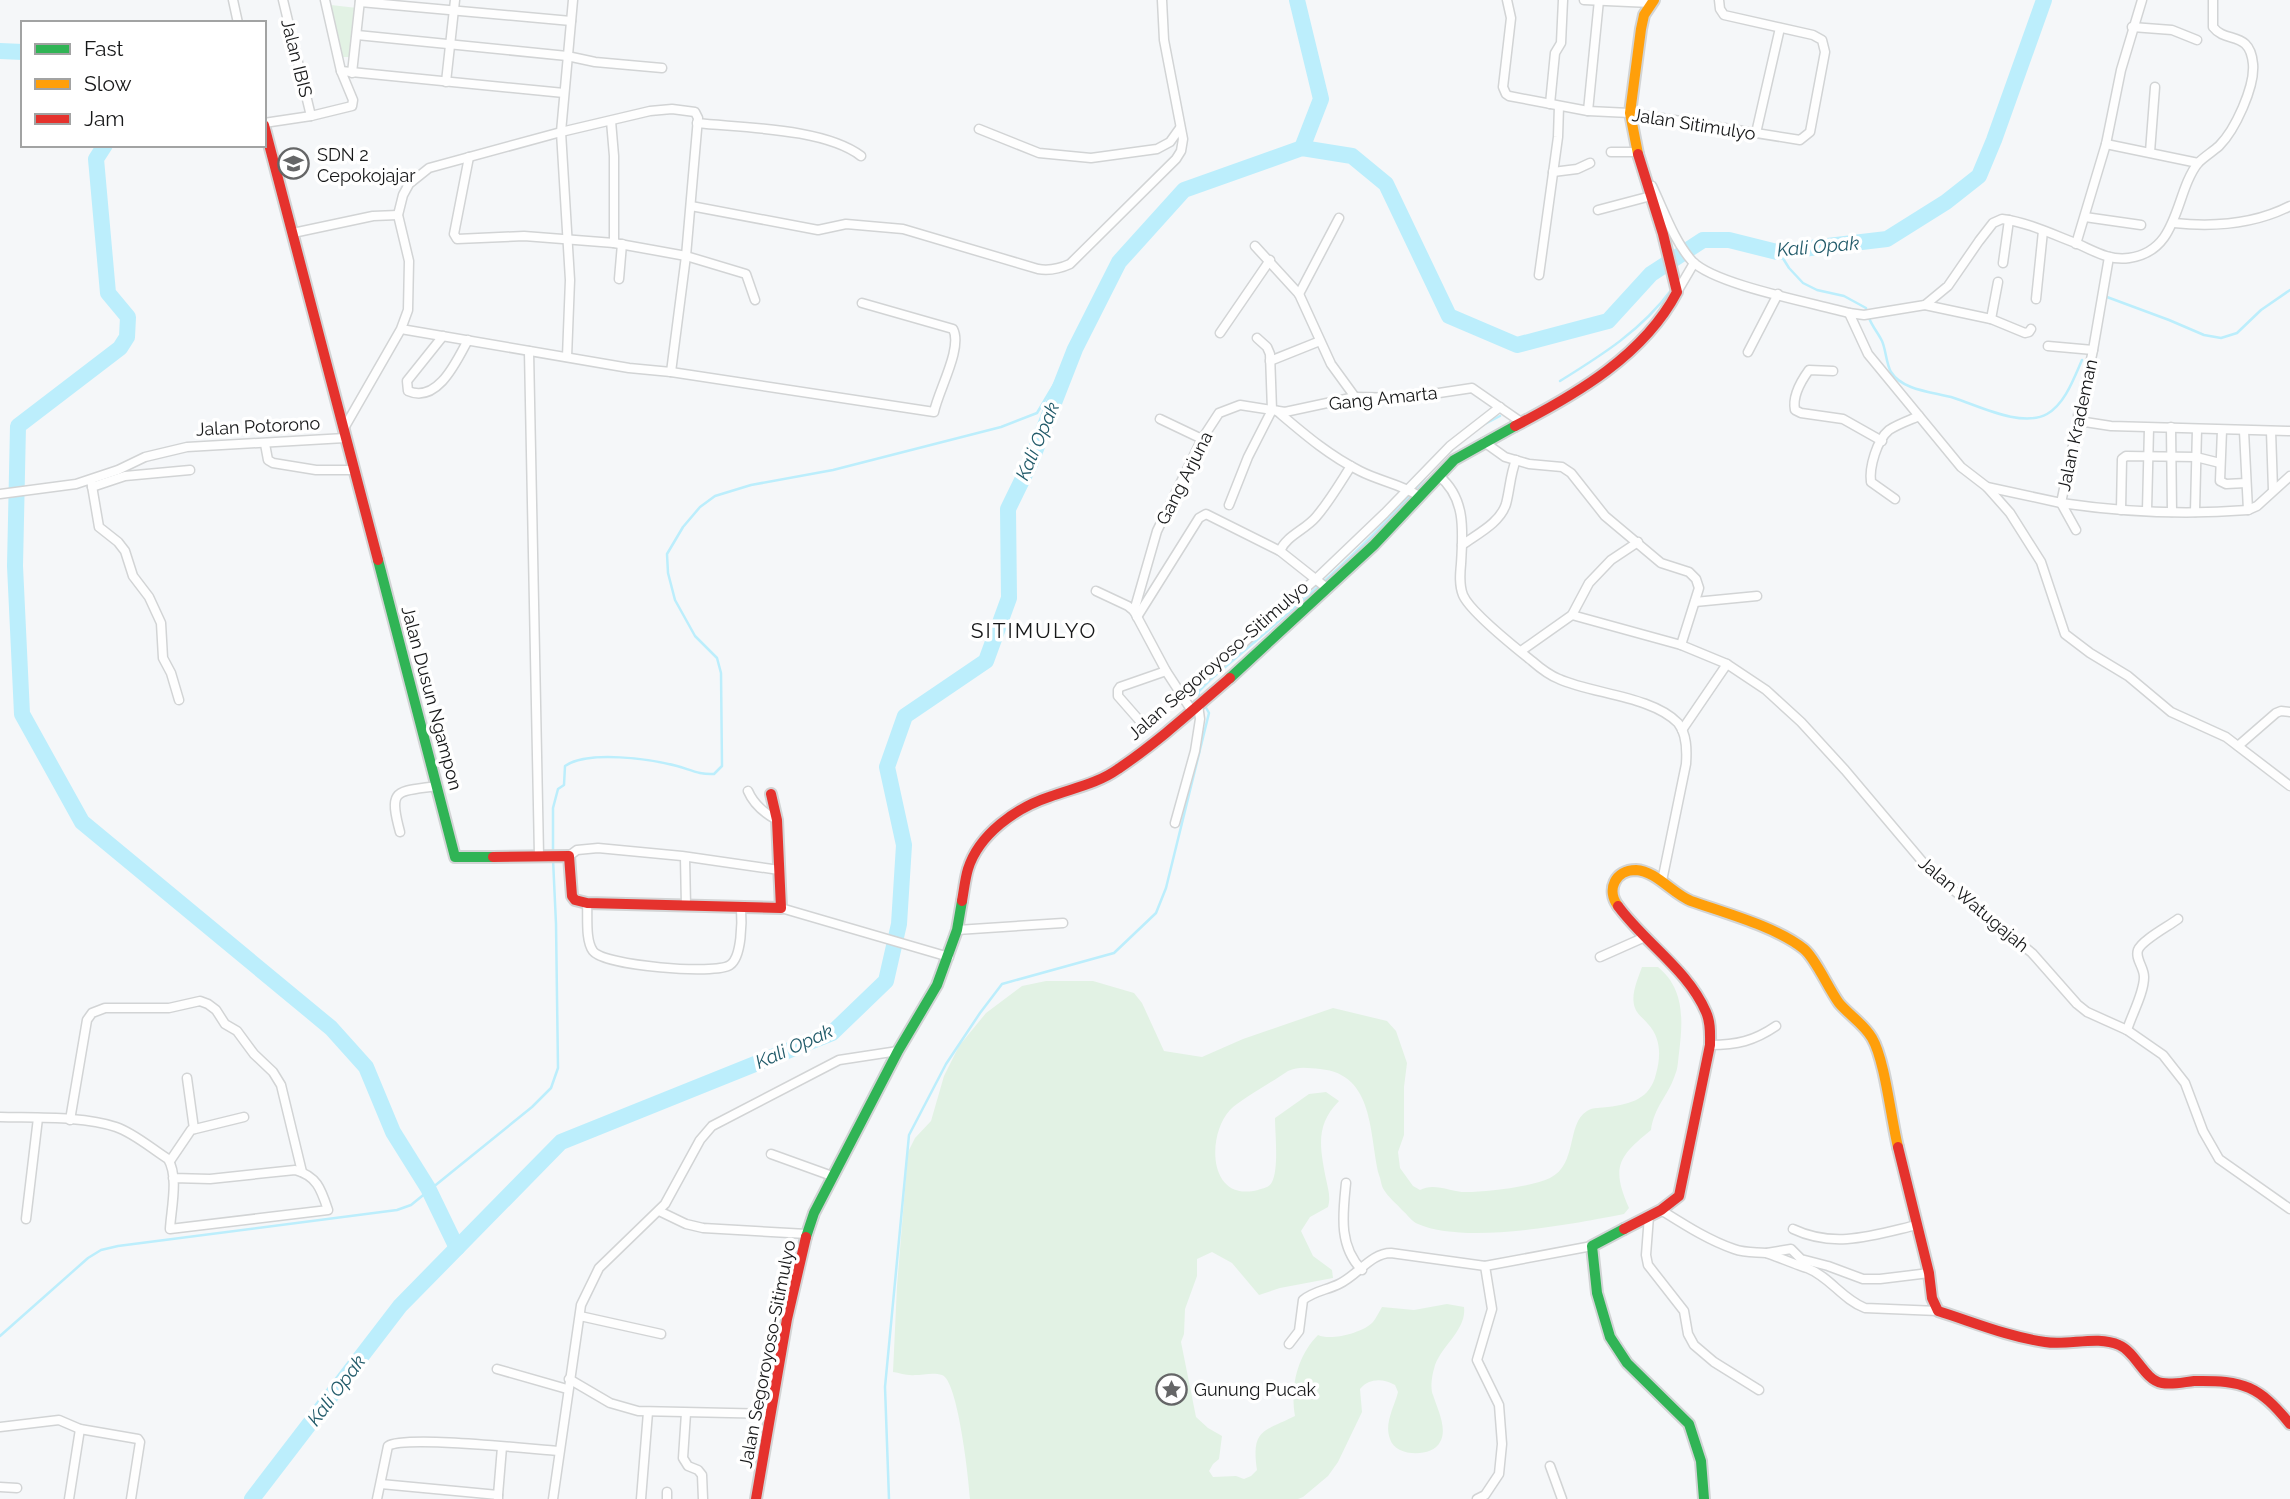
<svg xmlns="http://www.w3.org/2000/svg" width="2290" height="1499" font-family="Raleway,sans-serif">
<rect width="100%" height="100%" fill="#f5f7f9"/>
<g fill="#e2f2e4">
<polygon points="331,5 357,8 351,57 340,57"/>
<path d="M1642,967h16c27,22 25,54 21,86 -1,7 -1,16 -4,22 -7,21 -21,32 -24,55 -33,27 -40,37 -22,78l-5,6c-52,10 -158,31 -206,10 -6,-2 -11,-10 -16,-14 -5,-6 -14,-13 -18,-20 -3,-4 -3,-11 -5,-15 -10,-40 -4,-101 -59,-106 -12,-1 -21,-3 -32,2 -14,10 -47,28 -58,39 -23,24 -23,93 28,80 5,-2 11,-2 14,-8 7,-13 3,-49 3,-64l34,-24 17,-2 13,9c-24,24 -19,47 -13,78 2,10 5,18 2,28l-18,10 -9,14 12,25 19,14 1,8 -53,10 -21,7 -27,-32 -20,-11 -15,7v17l-12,33 -1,25 -3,8 15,75 12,11 14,8 -3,23 -6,5 -4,7 4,6 23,-1 8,3 7,-3 6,-6c-6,-41 6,-38 38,-54 -5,-28 2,-60 23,-81 12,6 45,-2 55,-13 3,-4 6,-10 9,-15l32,3 33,-6 17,3c3,24 -25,40 -30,62 -2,6 -4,20 -1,26 4,13 15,34 7,47 -8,16 -45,15 -50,-3 -6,-16 4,-31 8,-47l-3,-7c-12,-7 -26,-7 -35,4l2,23 -24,50 -10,14 -25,21 -5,2h-328c-1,-18 -12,-119 -28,-124 -9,-3 -19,0 -27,0 -8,1 -15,-2 -22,-3l4,-86 11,-134 7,-14 16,-17 13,-45 15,-30 27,-33 36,-27 24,-5h47l41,12 8,10 22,48 38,6 41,-18 90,-31 54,13 9,10 11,32 -3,24v48l-6,17 2,16 13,18 7,4c14,-8 30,2 46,2 21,0 64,-5 84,-14 28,-14 16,-54 37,-67 6,-4 14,-3 21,-4 23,-3 42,-8 48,-33 5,-18 5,-36 -8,-50 -4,-5 -11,-10 -13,-16 -5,-13 3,-29 7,-41z"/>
</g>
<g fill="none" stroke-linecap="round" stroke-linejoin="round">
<g stroke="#bceefc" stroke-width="2.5">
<polyline points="1779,252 1789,268 1803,283 1817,290 1844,296 1866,308 1866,311"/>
<polyline points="2107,297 2169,320 2204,335 2221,338 2237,333 2261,310 2290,290"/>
<path d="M1869,318c3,8 9,15 13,23 4,9 4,22 9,31 12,19 43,20 63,26 25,8 68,30 93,16 18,-10 27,-36 35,-54"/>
<path d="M1560,381c42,-26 82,-51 112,-92"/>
<polyline points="1481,426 1500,416"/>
<path d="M1200,698l-2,-6 11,-11c73,-63 155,-129 216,-203"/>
<path d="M553,852v-44l5,-19 6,-4 1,-19c23,-16 86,-7 112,0 14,4 23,9 37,8l8,-8 -1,-93 -4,-15 -22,-22 -20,-36 -7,-27 -1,-19 16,-27 17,-20 15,-11 36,-11 82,-15 168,-43 36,-14 38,-64"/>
<polyline points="0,1336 88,1258 101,1250 118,1246 397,1210 411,1205 532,1107 551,1088 558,1068 556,924 553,859"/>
<polyline points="889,1499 885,1387 909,1135 946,1064 980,1013 1002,984 1114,953 1156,913 1166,888 1209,713 1204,704"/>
</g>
<g stroke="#bceefc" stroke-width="16">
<polyline points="1297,0 1321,99 1302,148"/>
<polyline points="0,51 23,52"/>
<polyline points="105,145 96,159 108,293 128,317 127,337 120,348 18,426 15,566 22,714 82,822 331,1028 366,1067 393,1132 428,1188 457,1248"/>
<polyline points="252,1499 400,1306 561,1142 832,1033 886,981 899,924 904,845 887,767 905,716 986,661 1009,598 1008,509 1030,464 1075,349 1119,262 1184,190 1302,148 1352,156 1386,184 1449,316 1517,345 1608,321 1651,274 1703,240 1729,240 1777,252 1887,239 1946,202 1979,176 1994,140 2044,0"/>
</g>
<defs>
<g id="street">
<polyline points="233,0 238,23"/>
<polyline points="283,0 311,116"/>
<polyline points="1507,0 1511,18 1503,87 1506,94 1509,96 1588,111 1630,113 1800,140 1810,132 1825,52 1822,40 1813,35 1724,15 1720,9 1719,0"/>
<polyline points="1584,0 1651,3"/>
<polyline points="360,2 571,21"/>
<polyline points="2132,27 2172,30 2197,40"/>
<polyline points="357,35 567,56 595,62 662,68"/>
<polyline points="341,71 564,93"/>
<polyline points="352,73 360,0"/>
<polyline points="446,82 455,0"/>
<polyline points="1550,104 1555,53 1561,43 1563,0"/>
<polyline points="1588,111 1599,0"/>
<polyline points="611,121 614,156 614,243"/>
<polyline points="264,123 311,116 352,106 353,100 341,71 325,0"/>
<path d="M697,123c46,5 127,5 164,33"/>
<polyline points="979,129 1039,153 1091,158 1157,149 1170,142 1180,128"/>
<polyline points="1756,133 1780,28"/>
<polyline points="2106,144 2198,163"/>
<polyline points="1611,152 1637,152"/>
<polyline points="2150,152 2155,87"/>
<polyline points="469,157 454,234 457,239 524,236 614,243 686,256 746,274 755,300"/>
<polyline points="1553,172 1577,169 1590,163"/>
<path d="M1652,186c12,25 22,55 40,75 23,24 122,42 157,52l15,2 61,-10 23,-19 31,-45 14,-18 9,-4c25,3 52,16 76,25 16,7 32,17 51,14 51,-7 45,-64 69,-95 6,-6 14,-11 21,-17 16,-16 36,-59 34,-82 -3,-34 -27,-20 -40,-37v-27"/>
<path d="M691,206l127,24 28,-6 57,5 135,40c12,2 21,0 32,-5l106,-105 5,-8 2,-12 -19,-99 -2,-40"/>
<polyline points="1598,210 1651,196"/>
<polyline points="2085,217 2141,225"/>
<path d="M2174,223c38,4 81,1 116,-17"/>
<polyline points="293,233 373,216 398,215"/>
<polyline points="2076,244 2106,144 2121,70 2142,0"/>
<polyline points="1255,246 1299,294 1331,364 1355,397"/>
<polyline points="2003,263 2009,220"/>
<polyline points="1539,275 1558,137 1559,106"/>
<polyline points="619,279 622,244"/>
<polyline points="1677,292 1694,263"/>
<polyline points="1299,294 1339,218"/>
<polyline points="2036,299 2043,231"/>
<polyline points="1925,305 1991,319 2025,333 2029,332 2031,329"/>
<polyline points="1849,313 1868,354 1961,467 1987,487 2061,503 2093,350 2109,257"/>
<polyline points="1991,319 1998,282"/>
<polyline points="1220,333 1270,260"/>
<path d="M443,336l-36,45 1,10c30,13 49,-31 60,-51"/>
<polyline points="2048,346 2093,350"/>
<polyline points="529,351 539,856"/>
<polyline points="1748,352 1778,294"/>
<polyline points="567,357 570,280 561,132 573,0"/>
<polyline points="1270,361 1320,341"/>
<path d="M1833,371l-24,-1c-8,11 -17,26 -14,40l6,3 42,6 39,22"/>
<path d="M671,372l263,40c4,-21 29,-64 19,-83l-91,-26"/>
<path d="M1277,411c26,22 51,44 83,60 19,10 41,13 59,25"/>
<polyline points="2078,415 2085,422 2111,426 2290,431"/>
<polyline points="1160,419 1202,439"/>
<polyline points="2171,427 2172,512"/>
<polyline points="343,430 401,329 408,310 409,261 398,215 403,195 409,184 429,168 561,132 650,111 672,109 695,112 698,118 686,256 671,372 629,368 401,329"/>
<polyline points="2222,430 2220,481 2226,484 2246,483"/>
<polyline points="2244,431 2248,510"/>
<polyline points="2271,431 2273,490"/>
<polyline points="1484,442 1505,457 1529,464 1562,467 1571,473 1605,516 1661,563 1689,572 1696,579 1699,588 1681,645 1727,664 1766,690 1801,722 1845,770 1932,873 2032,953 2077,1004 2087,1012 2127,1030 2163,1055 2185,1083 2203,1131 2219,1159 2290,1209"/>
<polyline points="265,444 268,460 273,463 316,470 353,470"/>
<path d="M1439,476c27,22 24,55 22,88 -1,10 -2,21 2,31 7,17 54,54 69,66 8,7 17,14 27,18 33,15 93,17 119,44 9,11 9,27 8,41l-24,117"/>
<polyline points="91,480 99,527 118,542 125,551 133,576 149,597 161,623 163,658 171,673 179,700"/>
<polyline points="92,487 125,476 190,470"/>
<polyline points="1987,487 2010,513 2041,562 2065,634 2090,653 2128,676 2171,712 2226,737 2290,786"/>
<polyline points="0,494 76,484 118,470 145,457 187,447 345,438"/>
<path d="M1895,499l-24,-17c-2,-15 6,-42 18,-52 9,-6 21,-10 30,-14"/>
<polyline points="1229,505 1248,457 1272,410 1270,354 1267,347 1257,338"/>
<polyline points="2121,510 2122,459 2126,456 2196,457 2220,463"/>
<polyline points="2147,511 2149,428"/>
<polyline points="2195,512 2197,429"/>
<path d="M2076,530l-15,-27c61,9 124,12 187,7l9,-4 33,-30"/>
<path d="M1462,545c15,-11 38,-22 44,-41 4,-15 4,-29 10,-44"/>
<path d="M1280,551c6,-15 25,-21 36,-34 13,-15 24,-34 35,-51"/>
<polyline points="1096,591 1128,606 1134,611 1166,671 1192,711"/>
<polyline points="1695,602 1757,596"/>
<polyline points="1134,611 1157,531 1202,439 1219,413 1240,405 1285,412 1355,397 1406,398 1472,388 1521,422"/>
<polyline points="1572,615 1681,645"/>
<polyline points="1137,617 1199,518 1206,514 1280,551 1328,589"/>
<polyline points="1521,651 1572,615 1589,583 1611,560 1638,542"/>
<polyline points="1182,697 1316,579 1385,513 1450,446 1500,407"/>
<polyline points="1139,720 1118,696 1118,690 1120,687 1166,671"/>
<polyline points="1682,730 1727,664"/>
<polyline points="2238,746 2276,713 2281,711 2290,712"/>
<path d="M748,791c6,14 16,22 29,29"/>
<polyline points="1175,823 1195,751 1200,719 1198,705"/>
<path d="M400,832c-12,-44 -4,-40 37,-46"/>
<polyline points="569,856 577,850 598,848 682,856 779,870"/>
<polyline points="685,857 686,906"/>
<path d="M587,903c1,13 -2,37 6,48 11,15 123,24 137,14 12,-8 12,-44 11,-57"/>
<polyline points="781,908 949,957"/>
<polyline points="957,930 1063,923"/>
<polyline points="1600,957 1645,937"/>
<path d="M2127,1030c5,-16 17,-37 17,-53 0,-10 -9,-18 -6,-27 4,-10 31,-24 40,-31"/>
<path d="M1710,1045c27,0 44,-4 66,-19"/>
<polyline points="187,1078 194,1129"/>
<path d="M0,1117c34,1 84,-1 116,10 18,6 36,22 52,32 11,18 3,50 2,70l158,-19c-7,-21 -11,-34 -33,-40l-85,9 -37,-1"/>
<polyline points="70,1120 87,1020 92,1013 105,1008 169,1008 200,1001 208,1004 216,1010 225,1024 237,1031 254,1054 273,1072 281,1085 302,1172"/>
<polyline points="771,1154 832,1176"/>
<polyline points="170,1161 191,1130 244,1117"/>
<path d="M1346,1183c-3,30 -8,63 16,87"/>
<path d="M1661,1210c24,15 47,30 73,39 11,4 20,3 32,4 5,1 33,13 41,15 23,9 35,31 58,40l73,3"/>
<polyline points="659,1211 686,1224 703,1228 807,1234"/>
<polyline points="1649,1216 1646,1255 1648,1265 1684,1311 1688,1334 1694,1345 1714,1362 1759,1390"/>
<polyline points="26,1219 38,1118"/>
<path d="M1793,1229c42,20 81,6 124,-4"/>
<polyline points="1767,1253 1791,1249 1801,1259 1828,1266 1863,1279 1880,1279 1929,1273"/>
<polyline points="580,1316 661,1334"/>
<path d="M1289,1344l10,-13 4,-31c11,-9 24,-10 36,-16 19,-9 32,-31 52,-31l94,13 107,-20"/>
<polyline points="497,1369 567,1389"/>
<polyline points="569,1379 610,1403 638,1411 771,1414"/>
<polyline points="686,1413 683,1458 688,1466 698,1470 702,1475 703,1499"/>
<polyline points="0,1427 59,1420 80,1429 138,1439 140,1442 131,1499"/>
<polyline points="1550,1466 1562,1499"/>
<polyline points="381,1484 498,1495 498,1499"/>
<polyline points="0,1487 17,1488"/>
<polyline points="667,1492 667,1499"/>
<polyline points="498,1495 502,1447"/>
<polyline points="69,1499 80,1429"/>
<path d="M377,1499l11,-53c17,-11 142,3 171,5"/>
<polyline points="553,1499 581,1305 599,1268 665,1204 700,1140 712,1126 839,1060 898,1051"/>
<polyline points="641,1499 648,1412"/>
<polyline points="1477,1499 1485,1495 1499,1474 1502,1444 1499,1405 1477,1360 1492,1309 1485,1266"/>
</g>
<g id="fast">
<polyline points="378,560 455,857 493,857"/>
<polyline points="1230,678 1374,545 1454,460 1515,426"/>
<polyline points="1624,1229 1592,1246 1597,1293 1610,1337 1627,1363 1689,1424 1701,1461 1704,1499"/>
<polyline points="806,1237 814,1213 898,1051 937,985 957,930 962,901"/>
</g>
<g id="slow">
<polyline points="1638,154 1630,113 1641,29 1644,15 1654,0"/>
<path d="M1618,906c-12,-16 -3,-36 18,-36 20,1 37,24 55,31 34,12 86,26 113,48 12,10 24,39 35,54 10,12 25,21 33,35 13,22 19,81 26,109"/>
</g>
<g id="jam">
<polyline points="264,125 378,560"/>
<path d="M1515,426c62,-32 129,-71 162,-134l-14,-58 -25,-80"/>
<polyline points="493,857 569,856 572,896 575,900 587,903 781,908 777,820 771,794"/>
<path d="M962,901c2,-11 3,-22 6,-32 11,-35 48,-61 81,-72 24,-9 48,-13 69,-28 40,-27 76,-60 112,-91"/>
<path d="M1618,906c27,37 70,64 88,106 5,11 4,22 4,33l-31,151 -18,14 -37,19"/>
<path d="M1898,1147l31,126 3,25 6,13c35,11 71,26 107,31 24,4 52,-7 74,3 17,7 25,35 43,38 10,2 22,-1 32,-2 50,-1 65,5 96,43"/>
<polyline points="756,1499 787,1319 806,1237"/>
</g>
</defs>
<use href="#street" stroke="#d2d4d5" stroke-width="11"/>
<use href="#fast" stroke="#d2d4d5" stroke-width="14"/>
<use href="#slow" stroke="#d2d4d5" stroke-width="14"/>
<use href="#jam" stroke="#d2d4d5" stroke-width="14"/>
<use href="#street" stroke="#fefefe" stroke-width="8"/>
<use href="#fast" stroke="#30b455" stroke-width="10"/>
<use href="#slow" stroke="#ff9f0a" stroke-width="10"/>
<use href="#jam" stroke="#e5322d" stroke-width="10"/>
</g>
<defs>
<symbol id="school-ring" viewBox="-11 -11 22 22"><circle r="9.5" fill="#fff" stroke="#656667" stroke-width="1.5"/><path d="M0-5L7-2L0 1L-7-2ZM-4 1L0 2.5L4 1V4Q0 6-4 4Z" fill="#656667"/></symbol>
<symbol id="sight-ring" viewBox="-11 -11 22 22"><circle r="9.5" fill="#fff" stroke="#656667" stroke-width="1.5"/><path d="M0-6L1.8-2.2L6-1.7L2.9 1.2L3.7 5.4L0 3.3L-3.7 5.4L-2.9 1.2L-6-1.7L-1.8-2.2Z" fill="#656667"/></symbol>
</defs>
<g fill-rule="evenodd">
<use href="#school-ring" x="276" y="146" width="35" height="35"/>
<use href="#sight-ring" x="1154" y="1372" width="35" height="35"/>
</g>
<g text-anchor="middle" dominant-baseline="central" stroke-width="7" stroke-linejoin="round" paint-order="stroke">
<g font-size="18" fill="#171819" stroke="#fff">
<text transform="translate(297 58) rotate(76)">Jalan IBIS</text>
<text transform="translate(1694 124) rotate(9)">Jalan Sitimulyo</text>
<text transform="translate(1383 398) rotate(-6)">Gang Amarta</text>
<text transform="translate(2077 425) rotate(-78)">Jalan Krademan</text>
<text transform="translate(258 426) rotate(-3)">Jalan Potorono</text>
<text transform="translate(1184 478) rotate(-63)">Gang Arjuna</text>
<text transform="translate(1218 660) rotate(-41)">Jalan Segoroyoso-Sitimulyo</text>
<text transform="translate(432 698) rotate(75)">Jalan Dusun Ngampon</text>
<text transform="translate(1974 904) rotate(40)">Jalan Watugajah</text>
<text transform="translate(767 1354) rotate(-79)">Jalan Segoroyoso-Sitimulyo</text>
</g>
<g font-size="18" fill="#171819" stroke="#fff" text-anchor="start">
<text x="317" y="154">SDN 2<tspan x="317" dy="21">Cepokojajar</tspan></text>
<text x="1194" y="1389">Gunung Pucak</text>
</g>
<g font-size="19" font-style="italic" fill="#225b6a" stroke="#fff">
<text transform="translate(1818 246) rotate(-5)">Kali Opak</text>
<text transform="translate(1037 441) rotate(-67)">Kali Opak</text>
<text transform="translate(794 1046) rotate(-24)">Kali Opak</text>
<text transform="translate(336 1390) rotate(-53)">Kali Opak</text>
</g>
<g font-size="21" letter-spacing="2" fill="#171819" stroke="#fff">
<text x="1034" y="630">SITIMULYO</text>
</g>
</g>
<rect x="21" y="21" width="245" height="126" fill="#ffffff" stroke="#a2a3a3" stroke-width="2"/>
<rect x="35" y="44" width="35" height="10" fill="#30b455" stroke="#a2a3a3" stroke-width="2"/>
<text x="84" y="56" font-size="21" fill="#171819">Fast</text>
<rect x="35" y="79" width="35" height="10" fill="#ff9f0a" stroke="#a2a3a3" stroke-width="2"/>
<text x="84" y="91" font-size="21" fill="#171819">Slow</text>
<rect x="35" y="114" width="35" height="10" fill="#e5322d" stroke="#a2a3a3" stroke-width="2"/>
<text x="84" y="126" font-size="21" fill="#171819">Jam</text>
</svg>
